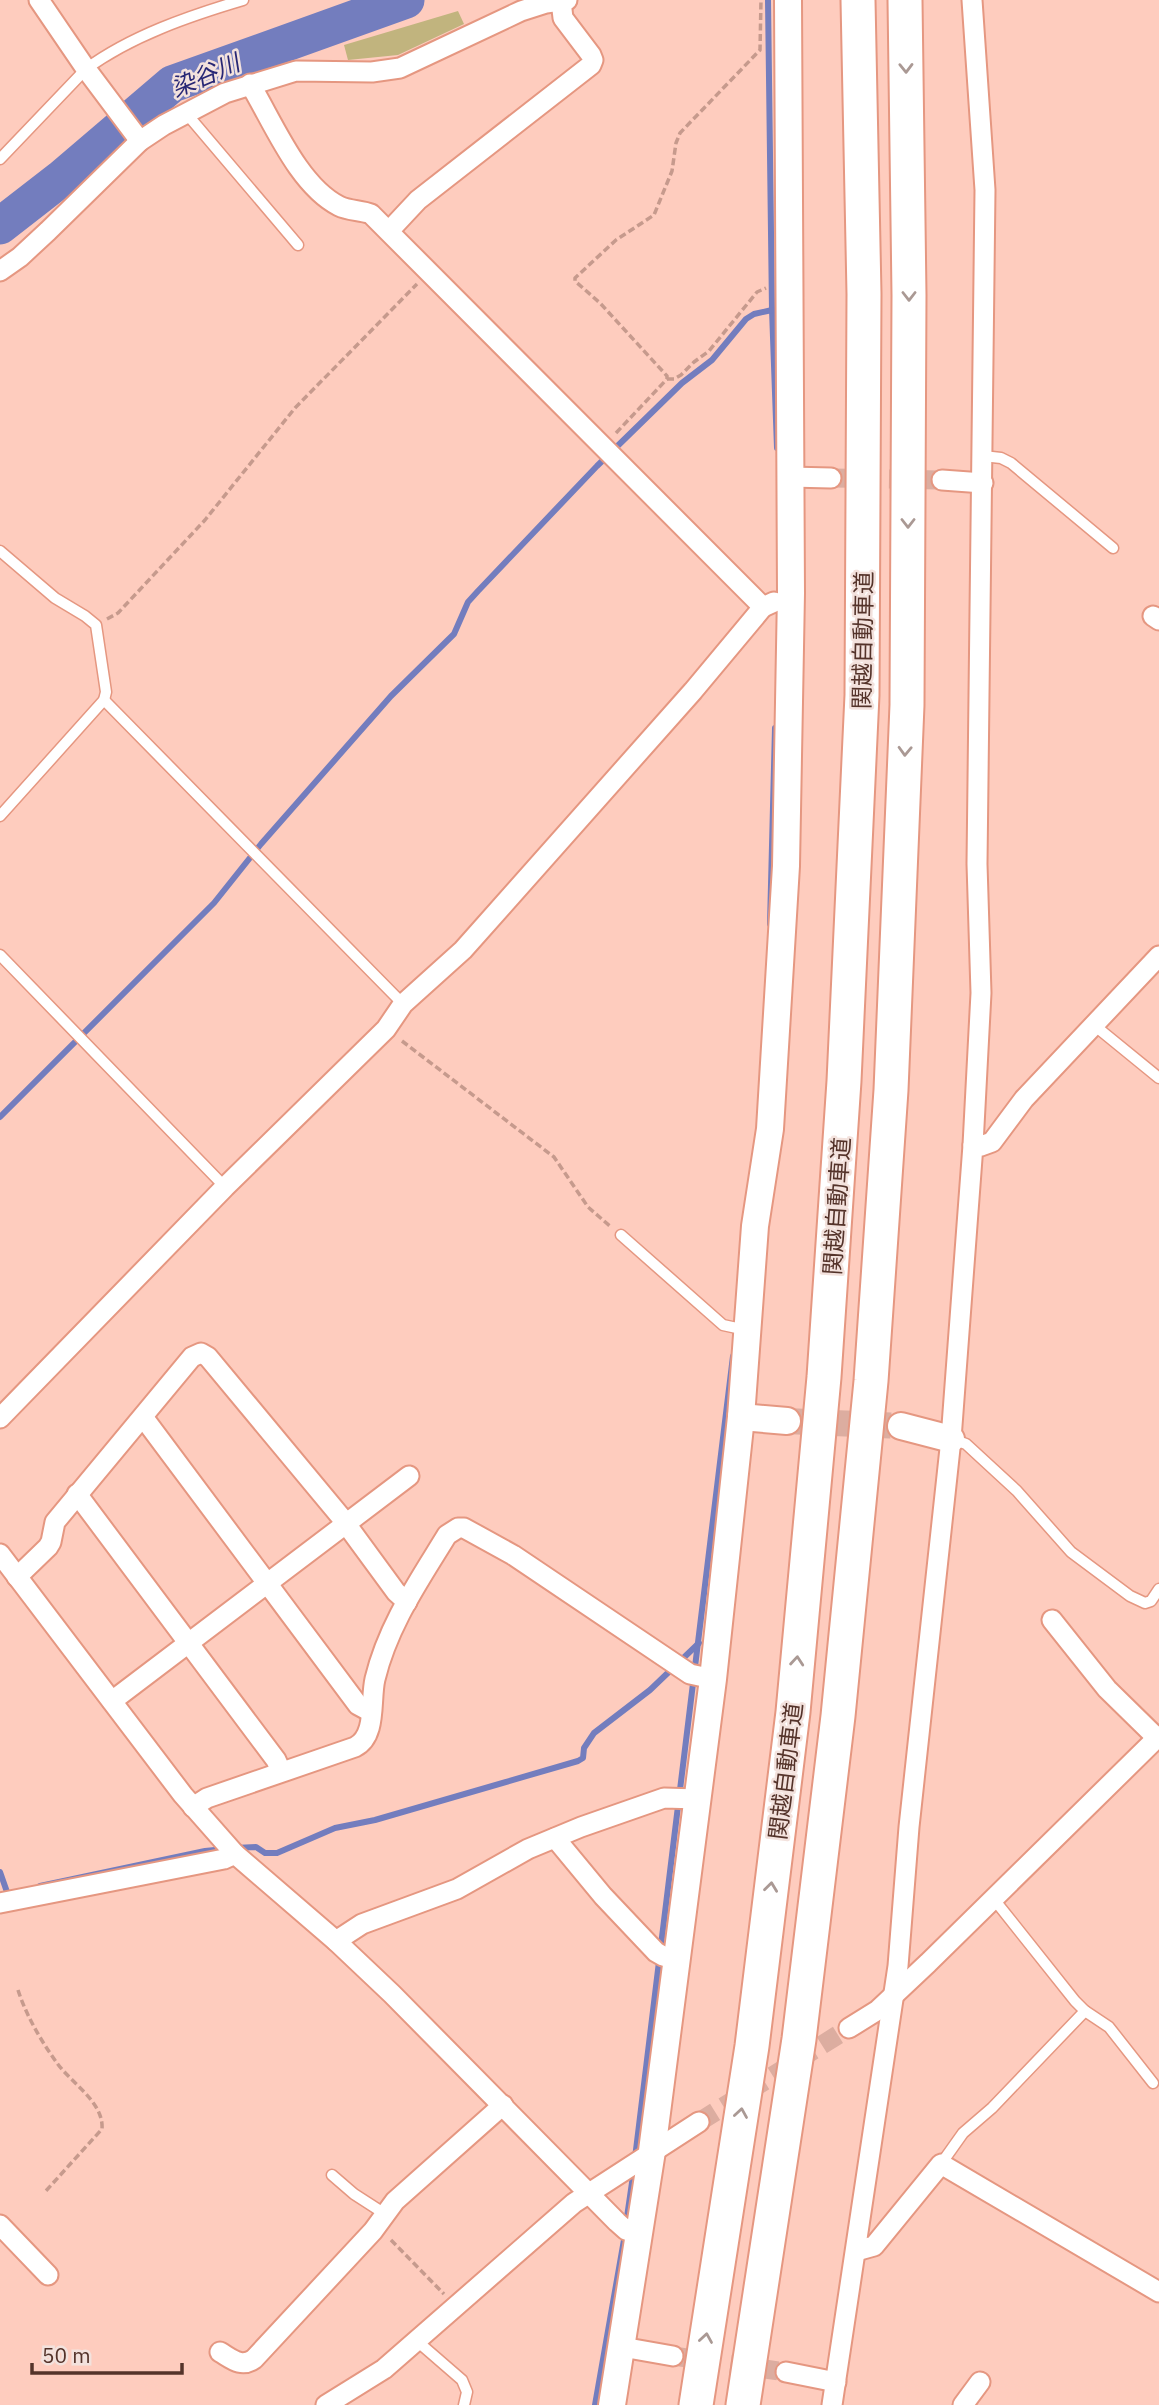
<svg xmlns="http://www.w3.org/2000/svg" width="1159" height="2405" font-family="'IBM Plex Sans','Noto Sans JP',sans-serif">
<rect width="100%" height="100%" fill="#feccbe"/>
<polygon fill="#c1b47e" points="458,11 464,24 398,55 348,60 344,45"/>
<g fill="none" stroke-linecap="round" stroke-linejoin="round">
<g stroke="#737dbe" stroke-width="6">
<polyline points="768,0 772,310 777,448"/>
<polyline points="770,924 775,728"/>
<polyline points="0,1117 214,903 261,844 391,696 454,634 468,602 478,591 597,466 682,383 712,360 746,319 754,314 772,310"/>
<polyline points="235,1848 256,1847 265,1853 277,1853 335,1828 375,1820 578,1761 583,1758 584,1748 594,1733 650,1690 699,1643"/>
<polyline points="0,1872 7,1892"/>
<polyline points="40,1886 205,1851 225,1849"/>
<polyline points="635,2158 733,1356"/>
<polyline points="626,2224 634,2169"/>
<polyline points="595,2405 625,2234"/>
</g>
<polyline stroke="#737dbe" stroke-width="37" points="0,226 63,177 172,84 406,0"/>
<g stroke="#dcada0" stroke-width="19" stroke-dasharray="19 10" stroke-linecap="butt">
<polyline points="831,478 942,480"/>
<polyline points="699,2122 849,2028"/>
<polyline points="673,2356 786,2372"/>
</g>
<polyline stroke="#dcada0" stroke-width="26" stroke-dasharray="26 13" stroke-linecap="butt" points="787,1421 901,1426"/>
<defs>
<g id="lane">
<polyline points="186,113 298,245"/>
<path d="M0,159l86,-90c45,-33 103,-53 157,-69"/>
<polyline points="983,456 1001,458 1011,463 1113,548"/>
<polyline points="0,551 55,598 85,616 96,625 106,692 104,700 0,816"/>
<polyline points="104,700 403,1004"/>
<polyline points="0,955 225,1187"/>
<polyline points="1094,1025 1159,1078"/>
<polyline points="621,1235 723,1325 746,1330"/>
<polyline points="952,1439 966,1444 1017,1491 1071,1552 1130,1596 1145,1603 1151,1601 1159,1589"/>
<polyline points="993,1898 1075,2001 1085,2011 1109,2027 1153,2083"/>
<polyline points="941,2164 963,2133 992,2108 1085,2011"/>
<polyline points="332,2175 354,2194 385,2214"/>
<polyline points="417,2341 462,2380 467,2392 464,2405"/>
</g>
<g id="street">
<polyline points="39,0 86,69 140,141"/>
<path d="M250,84c23,38 48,101 89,122 10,5 22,4 32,8l392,393 11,-5"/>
<polyline points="389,231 418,200 591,65 593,60 591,55 563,18 561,1"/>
<polyline points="0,271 20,257 48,231 140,141 164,125 225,93 296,71 372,72 400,68 521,11 546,3 567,0"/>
<polyline points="790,477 831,478"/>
<polyline points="942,480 983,483"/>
<polyline points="1153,616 1159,620"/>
<polyline points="973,1145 981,1146 992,1142 1024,1099 1159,956"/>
<polyline points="143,1417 358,1705 371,1712"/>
<polyline points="0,1418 225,1187 386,1029 403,1004 463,950 693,691 763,607"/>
<polyline points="77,1494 276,1760 281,1771"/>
<polyline points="0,1554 183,1795 235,1854 336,1941 392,1994 617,2222 626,2230 641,2235"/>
<polyline points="17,1577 48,1547 51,1542 55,1522 192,1357 201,1353 208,1357 341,1517 396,1592 407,1602"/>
<polyline points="1052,1620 1107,1689 1157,1738"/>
<polyline points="112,1701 409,1476"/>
<path d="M193,1807l14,-9 148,-51c22,-11 15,-47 20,-68 13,-54 44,-98 72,-144l11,-7h6l49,27 177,119 23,5"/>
<polyline points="555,1838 603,1896 656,1952 663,1956 676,1960"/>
<polyline points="0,1903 224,1859 235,1854"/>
<polyline points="336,1941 362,1924 457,1889 528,1849 581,1827 664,1798 698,1799"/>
<polyline points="849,2028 878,2010 928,1963 1159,1736"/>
<polyline points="0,2225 48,2275"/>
<polyline points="856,2251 874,2246 941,2164 1159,2292"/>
<polyline points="622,2347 673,2356"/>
<path d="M220,2352c12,7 21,16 34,7l119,-128 22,-30 108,-96"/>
<polyline points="786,2372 836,2382"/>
<polyline points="326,2405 384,2369 574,2203 699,2122"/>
<polyline points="832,2405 898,1966 909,1827 951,1439 973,1145 981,993 977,864 985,190 972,0"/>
<polyline points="963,2405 980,2382"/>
</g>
<g id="secondary">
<polyline points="741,1417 787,1421"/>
<polyline points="901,1426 951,1439"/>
<polyline points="612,2405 652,2151 713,1679 741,1417 755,1226 770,1129 786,866 791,593 788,0"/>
</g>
<g id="highway">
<polyline points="696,2405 752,2046 793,1712 824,1377 844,1081 862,695 864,294 858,0"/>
<polyline points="743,2405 799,2039 838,1716 871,1381 891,1090 907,705 909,295 905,0"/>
</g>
</defs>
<use href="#lane" stroke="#e59781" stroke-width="13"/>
<use href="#street" stroke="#e59781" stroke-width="23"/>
<use href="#secondary" stroke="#e59781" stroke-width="30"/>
<use href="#highway" stroke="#e59781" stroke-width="37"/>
<g stroke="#c69a8d" stroke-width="3.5" stroke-dasharray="7 3.5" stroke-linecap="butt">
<polyline points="667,379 674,379 681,375 694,362 709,351 757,292 766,288"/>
<polyline points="616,433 667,379 667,376 600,303 575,281 575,278 616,240 654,215 672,171 676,143 680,133 760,50 761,0"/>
<polyline points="107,619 118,613 205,520 295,408 417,284"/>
<polyline points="402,1041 554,1157 588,1207 611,1227"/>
<path d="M18,1990c8,25 23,51 39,73 14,20 47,39 45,66l-58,64"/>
<polyline points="391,2240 444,2294"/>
</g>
<use href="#lane" stroke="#fff" stroke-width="10"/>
<use href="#street" stroke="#fff" stroke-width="19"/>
<use href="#secondary" stroke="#fff" stroke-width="26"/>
<use href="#highway" stroke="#fff" stroke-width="33"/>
</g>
<defs><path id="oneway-chevron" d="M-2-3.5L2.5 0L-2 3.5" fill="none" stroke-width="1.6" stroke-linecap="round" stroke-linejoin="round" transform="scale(1.75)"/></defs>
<g stroke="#aa9994">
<use href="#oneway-chevron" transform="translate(906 68) rotate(89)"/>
<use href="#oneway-chevron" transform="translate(909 296) rotate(90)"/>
<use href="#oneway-chevron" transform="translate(908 523) rotate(90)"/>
<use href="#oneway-chevron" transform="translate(905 751) rotate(92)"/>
<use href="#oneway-chevron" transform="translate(797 1661) rotate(-85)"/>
<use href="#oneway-chevron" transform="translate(771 1887) rotate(-83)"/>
<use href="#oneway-chevron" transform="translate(741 2113) rotate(-81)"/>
<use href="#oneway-chevron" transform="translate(706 2338) rotate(-81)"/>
</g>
<g text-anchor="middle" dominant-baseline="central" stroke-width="5" stroke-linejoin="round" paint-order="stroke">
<g font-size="23" fill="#54332a" stroke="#f3e2dd">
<text transform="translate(862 640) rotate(-89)">関越自動車道</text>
<text transform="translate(836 1206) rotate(-86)">関越自動車道</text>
<text transform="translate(785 1771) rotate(-83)">関越自動車道</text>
</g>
<g font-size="24" font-style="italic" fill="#272775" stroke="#f3e2dd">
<text transform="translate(205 75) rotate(-23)">染谷川</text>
</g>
</g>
<path d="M32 2363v10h150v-10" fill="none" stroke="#54332a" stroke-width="3.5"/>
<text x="42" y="2363" font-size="21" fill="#54332a" stroke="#f3e2dd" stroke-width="5" paint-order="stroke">50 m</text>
</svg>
